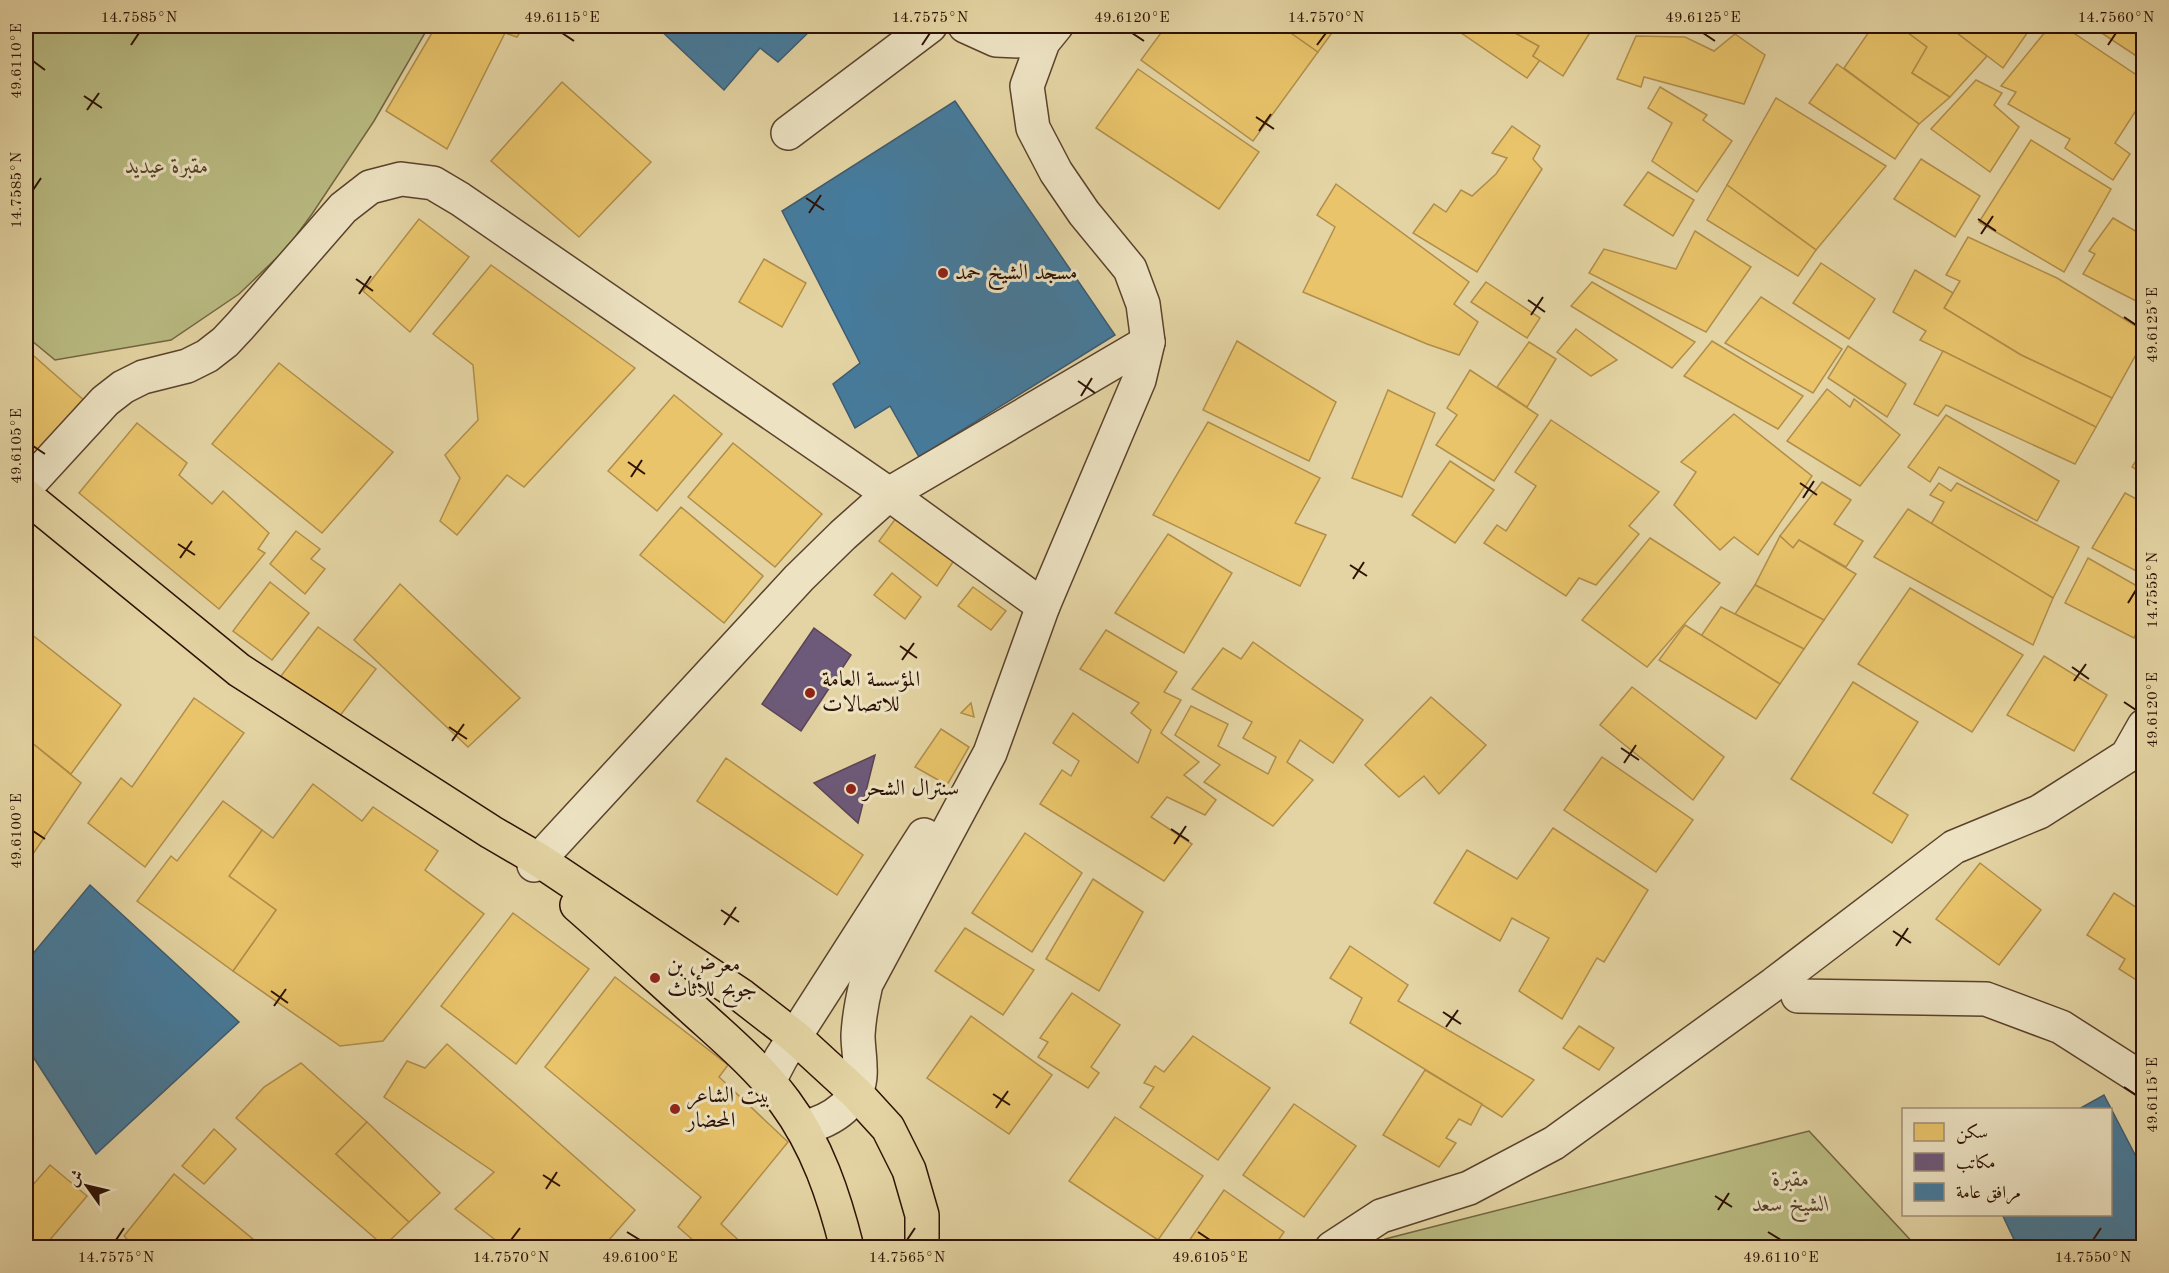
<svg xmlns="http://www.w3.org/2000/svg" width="2169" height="1273" font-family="'Old Standard TT',Amiri,serif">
<rect width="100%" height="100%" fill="#e4d4a3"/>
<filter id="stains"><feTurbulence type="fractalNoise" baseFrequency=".00333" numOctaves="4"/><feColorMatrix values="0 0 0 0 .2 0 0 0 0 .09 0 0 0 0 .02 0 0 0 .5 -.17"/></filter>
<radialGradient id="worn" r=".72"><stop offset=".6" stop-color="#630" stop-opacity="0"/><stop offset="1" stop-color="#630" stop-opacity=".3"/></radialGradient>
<g fill="#b9bb82" stroke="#736643" stroke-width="1.5">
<polygon points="26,26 429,26 374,121 312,214 287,248 239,294 171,340 55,360 26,336"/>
<polygon points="1809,1131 1917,1247 1374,1247 1385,1239"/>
</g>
<g fill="#e9c46a" stroke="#b18e4b" stroke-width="1.5">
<polygon points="436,26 524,26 517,37 505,33 447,149 386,111"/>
<polygon points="1166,26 1281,26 1318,52 1253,141 1141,60"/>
<polygon points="1281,26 1337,26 1318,52"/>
<polygon points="1451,26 1518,26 1515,33 1539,46 1533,56 1540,60 1527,78"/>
<polygon points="1518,26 1594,26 1563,76 1533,56 1539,46 1515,33"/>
<polygon points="1656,26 1690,26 1659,28"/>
<polygon points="1703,26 1723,26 1719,32"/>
<polygon points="1873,26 1899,26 1927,47 1912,73 1950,97 1919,124 1844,68"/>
<polygon points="1899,26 1948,26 1987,56 1950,97 1912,73 1927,47"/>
<polygon points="1948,26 2032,26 2003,68"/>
<polygon points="2050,26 2063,26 2144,80 2144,98 2115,143 2130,154 2113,180 2065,148 2070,139 2008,104 2016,92 2001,86"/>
<polygon points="2091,26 2144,26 2144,61"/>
<polygon points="1735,34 1765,55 1744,104 1644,77 1641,87 1617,79 1636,36 1685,37 1714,51"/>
<polygon points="1837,64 1919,124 1895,159 1809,103"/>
<polygon points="1138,69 1259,152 1219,209 1096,128"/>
<polygon points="1976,80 2002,93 1994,105 2019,127 1990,172 1931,129"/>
<polygon points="562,82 651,162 579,237 491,161"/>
<polygon points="1660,87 1707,115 1703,120 1732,141 1697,192 1652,161 1672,123 1648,108"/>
<polygon points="1776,98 1886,166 1816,250 1727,185"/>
<polygon points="1512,126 1540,146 1533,159 1542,169 1477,272 1413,233 1434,204 1446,212 1461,190 1472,196 1496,174 1507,158 1492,153"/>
<polygon points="2144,139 2144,156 2136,151"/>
<polygon points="2031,140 2111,189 2064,272 1979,222"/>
<polygon points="1921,159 1980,196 1955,237 1894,199"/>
<polygon points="1648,172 1694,200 1673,236 1624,205"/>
<polygon points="1336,184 1469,282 1454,304 1478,322 1459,355 1427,344 1303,292 1335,227 1317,215"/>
<polygon points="1727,185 1816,250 1798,276 1707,220"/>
<polygon points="2113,218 2144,236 2144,305 2083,274 2095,254 2089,251"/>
<polygon points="419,219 469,257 410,332 363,291"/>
<polygon points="1695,231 1751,267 1706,332 1589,273 1604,249 1676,269"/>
<polygon points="1968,237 2057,278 2144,331 2144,340 2112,398 2021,355 1944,308 1960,281 1946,275"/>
<polygon points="764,259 806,283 782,327 739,302"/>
<polygon points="1821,263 1875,299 1849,339 1793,303"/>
<polygon points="491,265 635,368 524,487 507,475 457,535 440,521 460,478 445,455 478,420 473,365 433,334"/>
<polygon points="1915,270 1953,293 1944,308 2021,355 2112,398 2096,427 1920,340 1926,331 1893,312"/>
<polygon points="1486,282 1540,318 1527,338 1471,302"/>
<polygon points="1592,282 1695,342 1672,368 1571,306"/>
<polygon points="1761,297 1842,349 1813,393 1725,343"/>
<polygon points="1576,329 1617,360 1591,376 1557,352"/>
<polygon points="1237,341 1336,402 1309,461 1203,410"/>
<polygon points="1712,341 1803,396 1778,429 1684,376"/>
<polygon points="1529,342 1556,359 1527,407 1497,387"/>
<polygon points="1848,346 1906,384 1887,417 1828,378"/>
<polygon points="26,349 86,402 37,457 26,447"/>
<polygon points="1943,351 2096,427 2075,464 1946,405 1938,416 1914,404"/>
<polygon points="279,363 393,452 322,533 212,444"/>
<polygon points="1470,370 1538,415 1494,481 1436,445 1457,415 1447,408"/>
<polygon points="1827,389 1850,407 1854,399 1900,435 1860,486 1787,441"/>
<polygon points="1388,390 1435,413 1402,497 1352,478"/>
<polygon points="674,395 722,434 657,511 608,471"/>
<polygon points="1734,414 1812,476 1758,555 1734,537 1720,550 1674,505 1696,472 1681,462"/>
<polygon points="1946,415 2059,481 2037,521 1939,467 1930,482 1908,467"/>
<polygon points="1551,420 1659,492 1629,526 1639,534 1596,585 1579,578 1566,596 1484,543 1497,525 1506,531 1536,486 1515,472"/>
<polygon points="1208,422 1320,478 1295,523 1326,535 1300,586 1153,515"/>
<polygon points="137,423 187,463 179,475 212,504 223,491 269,533 258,549 265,553 219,609 79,493"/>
<polygon points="733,443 822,514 775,567 688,497"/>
<polygon points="2144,448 2144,474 2132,467"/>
<polygon points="1450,461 1494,490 1455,543 1412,515"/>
<polygon points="1822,482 1851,500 1834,524 1863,541 1846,567 1799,540 1793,548 1780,536"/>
<polygon points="1939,483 1951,491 1957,483 2079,547 2053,598 1931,524 1944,502 1930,495"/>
<polygon points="2125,493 2144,503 2144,575 2092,548"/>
<polygon points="681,507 763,576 724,623 640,555"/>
<polygon points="1908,509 2053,598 2033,645 1874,557"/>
<polygon points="899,514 955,559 937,586 879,541"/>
<polygon points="296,531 320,549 311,559 325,569 305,594 270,564"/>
<polygon points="1168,534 1232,573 1184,653 1115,613"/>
<polygon points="1780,536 1793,548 1799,540 1856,574 1824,620 1755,585"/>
<polygon points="1650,538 1720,583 1647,667 1582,620"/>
<polygon points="2088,558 2144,590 2144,616 2134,638 2065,603"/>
<polygon points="892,573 921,597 905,619 874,595"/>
<polygon points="270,582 309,613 272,660 233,631"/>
<polygon points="400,584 520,698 468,747 354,640"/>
<polygon points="1755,585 1824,620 1804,649 1735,614"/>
<polygon points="973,587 1006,611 991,630 958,606"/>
<polygon points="1910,588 2023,655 1972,732 1858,664"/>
<polygon points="1721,607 1804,649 1780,684 1701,636"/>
<polygon points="1685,625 1780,684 1756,719 1659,660"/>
<polygon points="318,627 376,669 339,717 281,676"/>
<polygon points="26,630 121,705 71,774 26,738"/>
<polygon points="1106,630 1177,672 1164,692 1181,700 1161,733 1199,762 1184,775 1216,800 1205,815 1167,797 1151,817 1192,844 1164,881 1040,804 1062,770 1071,776 1079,761 1053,743 1073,713 1138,763 1151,730 1131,713 1139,703 1080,669"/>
<polygon points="1253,642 1363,720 1333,763 1300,740 1287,762 1313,780 1273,826 1204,782 1220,765 1175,735 1191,706 1228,724 1218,746 1268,774 1276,757 1243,738 1252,722 1192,689 1223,648 1241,659"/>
<polygon points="2044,656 2107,695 2074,751 2007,715"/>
<polygon points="1853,682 1918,722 1873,793 1908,815 1892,843 1791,779"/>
<polygon points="1632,687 1724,757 1693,800 1600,725"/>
<polygon points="1431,697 1486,745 1439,794 1424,776 1399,797 1365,765"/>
<polygon points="194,698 244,733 145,867 88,823 121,778 132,787"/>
<polygon points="971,703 974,717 961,713"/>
<polygon points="941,729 969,747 947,785 915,767"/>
<polygon points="26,738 81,783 33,854 26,849"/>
<polygon points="1602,757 1693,820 1656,872 1564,810"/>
<polygon points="726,758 863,855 837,895 697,801"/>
<polygon points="313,784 362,821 373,807 438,851 425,870 484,914 383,1041 340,1046 233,971 276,910 229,876 262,830 273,838"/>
<polygon points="223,801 262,830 229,876 276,910 233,971 137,901 171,856 177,861"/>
<polygon points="1553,828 1648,890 1604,962 1597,958 1562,1019 1519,991 1549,938 1512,918 1500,941 1434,903 1467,850 1517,879"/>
<polygon points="1025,833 1082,873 1032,952 972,913"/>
<polygon points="1980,863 2041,910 1999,965 1936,919"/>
<polygon points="1093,879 1143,912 1099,991 1046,959"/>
<polygon points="2114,893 2137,908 2144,896 2144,985 2119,969 2125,959 2087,935"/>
<polygon points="513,913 589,969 516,1064 441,1006"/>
<polygon points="965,928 1034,970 1003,1015 935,971"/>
<polygon points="1350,946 1408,985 1398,1001 1534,1080 1502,1117 1350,1023 1362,998 1330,978"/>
<polygon points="615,977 728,1065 719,1077 788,1142 721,1224 747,1248 702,1248 678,1227 701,1197 545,1067"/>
<polygon points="1072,993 1120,1025 1091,1067 1099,1073 1088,1088 1038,1057 1048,1042 1040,1038"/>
<polygon points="971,1016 1052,1075 1009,1134 927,1078"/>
<polygon points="1579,1026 1614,1048 1599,1070 1563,1048"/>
<polygon points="1193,1036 1270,1088 1218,1160 1140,1107 1154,1087 1144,1083 1155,1066 1164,1072"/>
<polygon points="447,1044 635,1210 602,1248 506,1248 455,1209 494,1172 384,1097 407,1061 425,1068"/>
<polygon points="301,1063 367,1122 336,1154 409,1222 384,1246 236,1118 264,1087"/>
<polygon points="1425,1070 1482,1104 1471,1125 1459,1119 1446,1138 1456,1143 1439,1167 1383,1135"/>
<polygon points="1294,1104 1356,1146 1304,1217 1243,1175"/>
<polygon points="1115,1117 1203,1176 1158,1240 1069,1181"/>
<polygon points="367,1122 440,1193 409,1222 336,1154"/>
<polygon points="214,1129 236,1149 204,1184 182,1166"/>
<polygon points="50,1165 87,1196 43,1248 26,1248 26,1193"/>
<polygon points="174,1174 264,1248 136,1248 124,1236"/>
<polygon points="1224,1190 1284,1232 1273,1248 1184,1248"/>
</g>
<g fill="#6d597a" stroke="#5a4357" stroke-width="1.5">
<polygon points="814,628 851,655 801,731 762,704"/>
<polygon points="875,755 858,823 814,783"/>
</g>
<g fill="#457b9d" stroke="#3e5b6f" stroke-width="1.5">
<polygon points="656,26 815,26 778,62 760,48 724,90"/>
<polygon points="955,101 1115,335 919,457 890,406 855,428 833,384 860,363 782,211"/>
<polygon points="90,885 239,1022 96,1154 26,1046 26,962"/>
<polygon points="2104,1095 2144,1172 2144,1248 2018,1248 2002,1214 2110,1214 2110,1110 2077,1110"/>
</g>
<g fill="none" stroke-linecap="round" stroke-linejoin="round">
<defs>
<g id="minor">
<polyline points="965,26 996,40 1043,42"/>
<polyline points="788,133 930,26"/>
<polyline points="26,487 105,401 123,387 143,377 187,366 207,356 225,342 240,326 343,208 370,187 401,179 433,183 460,199 889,494 1043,606"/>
<polyline points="534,865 799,578 843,535 889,494 1148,342"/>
<polyline points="1798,996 1986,999 2061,1027 2144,1080"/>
<polyline points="769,1081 781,1058 924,835"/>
<path d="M802,1128c30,-7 61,-26 58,-61 0,-11 -2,-21 -2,-32 1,-18 4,-34 8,-51l124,-231 53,-147 96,-226 9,-38 -5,-38 -13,-35 -46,-56 -28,-41 -23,-44 -6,-42 16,-44 13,-16"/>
<polyline points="1332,1248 1381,1216 1469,1188 1554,1143 1774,984 1954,847 2039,812 2127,756 2144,726"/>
</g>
<g id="major">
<polyline points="26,496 239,670 491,832 539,860 742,996 795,1037 856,1093 888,1128 909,1170 922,1215 922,1248"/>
<path d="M577,905c40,35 79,71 118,106 32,29 65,57 90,91 32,43 49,94 62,146"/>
</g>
</defs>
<use href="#minor" stroke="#5b422c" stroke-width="36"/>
<use href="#major" stroke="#2d1104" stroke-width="36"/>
<use href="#minor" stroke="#ede3c3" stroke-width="33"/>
<use href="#major" stroke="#e4d4a3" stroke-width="33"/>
</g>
<path fill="none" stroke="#2d1104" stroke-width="2" d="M562,33l12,8M1132,33l12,8M1703,33l12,8M131,45l8,-12M922,45l8,-12M1317,45l9,-12M2108,45l8,-12M33,61l12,9M84,96l18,12M87,110l12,-17M1256,117l18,12M1259,131l12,-17M33,190l8,-12M806,198l18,12M809,213l12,-18M1978,219l18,12M1981,234l12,-18M356,279l17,12M359,294l12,-18M1528,300l17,12M1531,315l12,-18M2124,317l12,8M1078,381l17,12M1081,396l11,-18M33,446l12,8M628,462l17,12M631,477l11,-17M1800,483l17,12M1803,498l11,-17M178,544l17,11M180,558l12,-17M1350,565l17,11M1353,579l11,-17M2128,603l8,-13M900,646l17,12M902,660l12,-17M2072,667l17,12M2074,681l12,-17M2124,702l12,8M449,727l18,12M452,741l12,-17M1621,748l18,12M1624,763l12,-18M1171,829l18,12M33,831l12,8M1174,844l12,-18M721,910l18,12M724,925l12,-18M1893,931l18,12M1896,946l12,-18M271,991l17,12M274,1006l12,-17M1443,1012l18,12M1446,1027l12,-17M2124,1087l12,8M993,1094l17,11M996,1108l12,-17M543,1175l17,11M546,1189l11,-17M1715,1196l17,11M1718,1210l11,-17M627,1232l13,8M1198,1232l12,8M1768,1232l13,8M116,1240l8,-12M511,1240l9,-12M907,1240l8,-12M2093,1240l8,-12"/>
<g fill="#8f2418" stroke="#ede3c3" stroke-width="2">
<circle cx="943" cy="273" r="6"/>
<circle cx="810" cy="693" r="6"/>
<circle cx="851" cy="789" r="6"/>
<circle cx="655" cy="978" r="6"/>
<circle cx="675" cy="1109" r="6"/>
</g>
<g text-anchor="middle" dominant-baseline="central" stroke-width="6" stroke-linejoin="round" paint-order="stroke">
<g font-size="22" font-style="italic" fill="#57442a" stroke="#ede3c3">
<text x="167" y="167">مقبرة عيديد</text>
<text x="1791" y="1180">مقبرة<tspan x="1791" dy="25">الشيخ سعد</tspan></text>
</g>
<g font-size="22" fill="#2d1104" stroke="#ede3c3" text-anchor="start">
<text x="955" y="273">مسجد الشيخ حمد</text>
<text x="822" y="680">المؤسسة العامة<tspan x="822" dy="25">للاتصالات</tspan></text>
<text x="863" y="789">سنترال الشحر</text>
<text x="667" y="965">معرض بن<tspan x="667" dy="25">جوبح للأثاث</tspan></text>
<text x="687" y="1096">بيت الشاعر<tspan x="687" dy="25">المحضار</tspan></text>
</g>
</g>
<rect width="2169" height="1273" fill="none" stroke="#e4d4a3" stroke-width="66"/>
<rect x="1902" y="1108" width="210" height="108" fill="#ede3c3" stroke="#a08f77" stroke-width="1.5"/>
<rect x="1914" y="1123" width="30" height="18" fill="#e9c46a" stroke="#a08f77" stroke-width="1.5"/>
<text x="1956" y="1138" font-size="18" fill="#2d1104">سكن</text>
<rect x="1914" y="1153" width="30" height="18" fill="#6d597a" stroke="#a08f77" stroke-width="1.5"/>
<text x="1956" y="1168" font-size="18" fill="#2d1104">مكاتب</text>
<rect x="1914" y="1183" width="30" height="18" fill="#457b9d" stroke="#a08f77" stroke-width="1.5"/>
<text x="1956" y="1198" font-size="18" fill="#2d1104">مرافق عامة</text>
<g transform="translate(87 1186) rotate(304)" stroke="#ede3c3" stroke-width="4.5" paint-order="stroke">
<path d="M0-4.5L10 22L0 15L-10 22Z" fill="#2d1104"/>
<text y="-9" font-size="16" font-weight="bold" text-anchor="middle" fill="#2d1104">ش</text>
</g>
<rect x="33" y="33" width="2103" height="1207" fill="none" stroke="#2d1104" stroke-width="2"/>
<g font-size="15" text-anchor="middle" fill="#2d1104">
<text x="139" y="22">14.7585°N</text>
<text x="562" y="22">49.6115°E</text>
<text x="930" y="22">14.7575°N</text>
<text x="1132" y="22">49.6120°E</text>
<text x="1326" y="22">14.7570°N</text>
<text x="1703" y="22">49.6125°E</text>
<text x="2116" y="22">14.7560°N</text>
<text transform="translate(16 61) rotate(-90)" y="5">49.6110°E</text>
<text transform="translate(16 190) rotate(-90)" y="5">14.7585°N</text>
<text transform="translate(2152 325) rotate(-90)" y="5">49.6125°E</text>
<text transform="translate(16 446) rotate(-90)" y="5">49.6105°E</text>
<text transform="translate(2152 590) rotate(-90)" y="5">14.7555°N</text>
<text transform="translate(2152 710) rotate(-90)" y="5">49.6120°E</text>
<text transform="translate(16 831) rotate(-90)" y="5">49.6100°E</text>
<text transform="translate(2152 1095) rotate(-90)" y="5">49.6115°E</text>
<text x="116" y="1262">14.7575°N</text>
<text x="511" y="1262">14.7570°N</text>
<text x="640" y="1262">49.6100°E</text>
<text x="907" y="1262">14.7565°N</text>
<text x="1210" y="1262">49.6105°E</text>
<text x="1781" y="1262">49.6110°E</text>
<text x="2093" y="1262">14.7550°N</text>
</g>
<rect width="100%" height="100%" filter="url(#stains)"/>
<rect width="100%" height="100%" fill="url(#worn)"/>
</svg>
